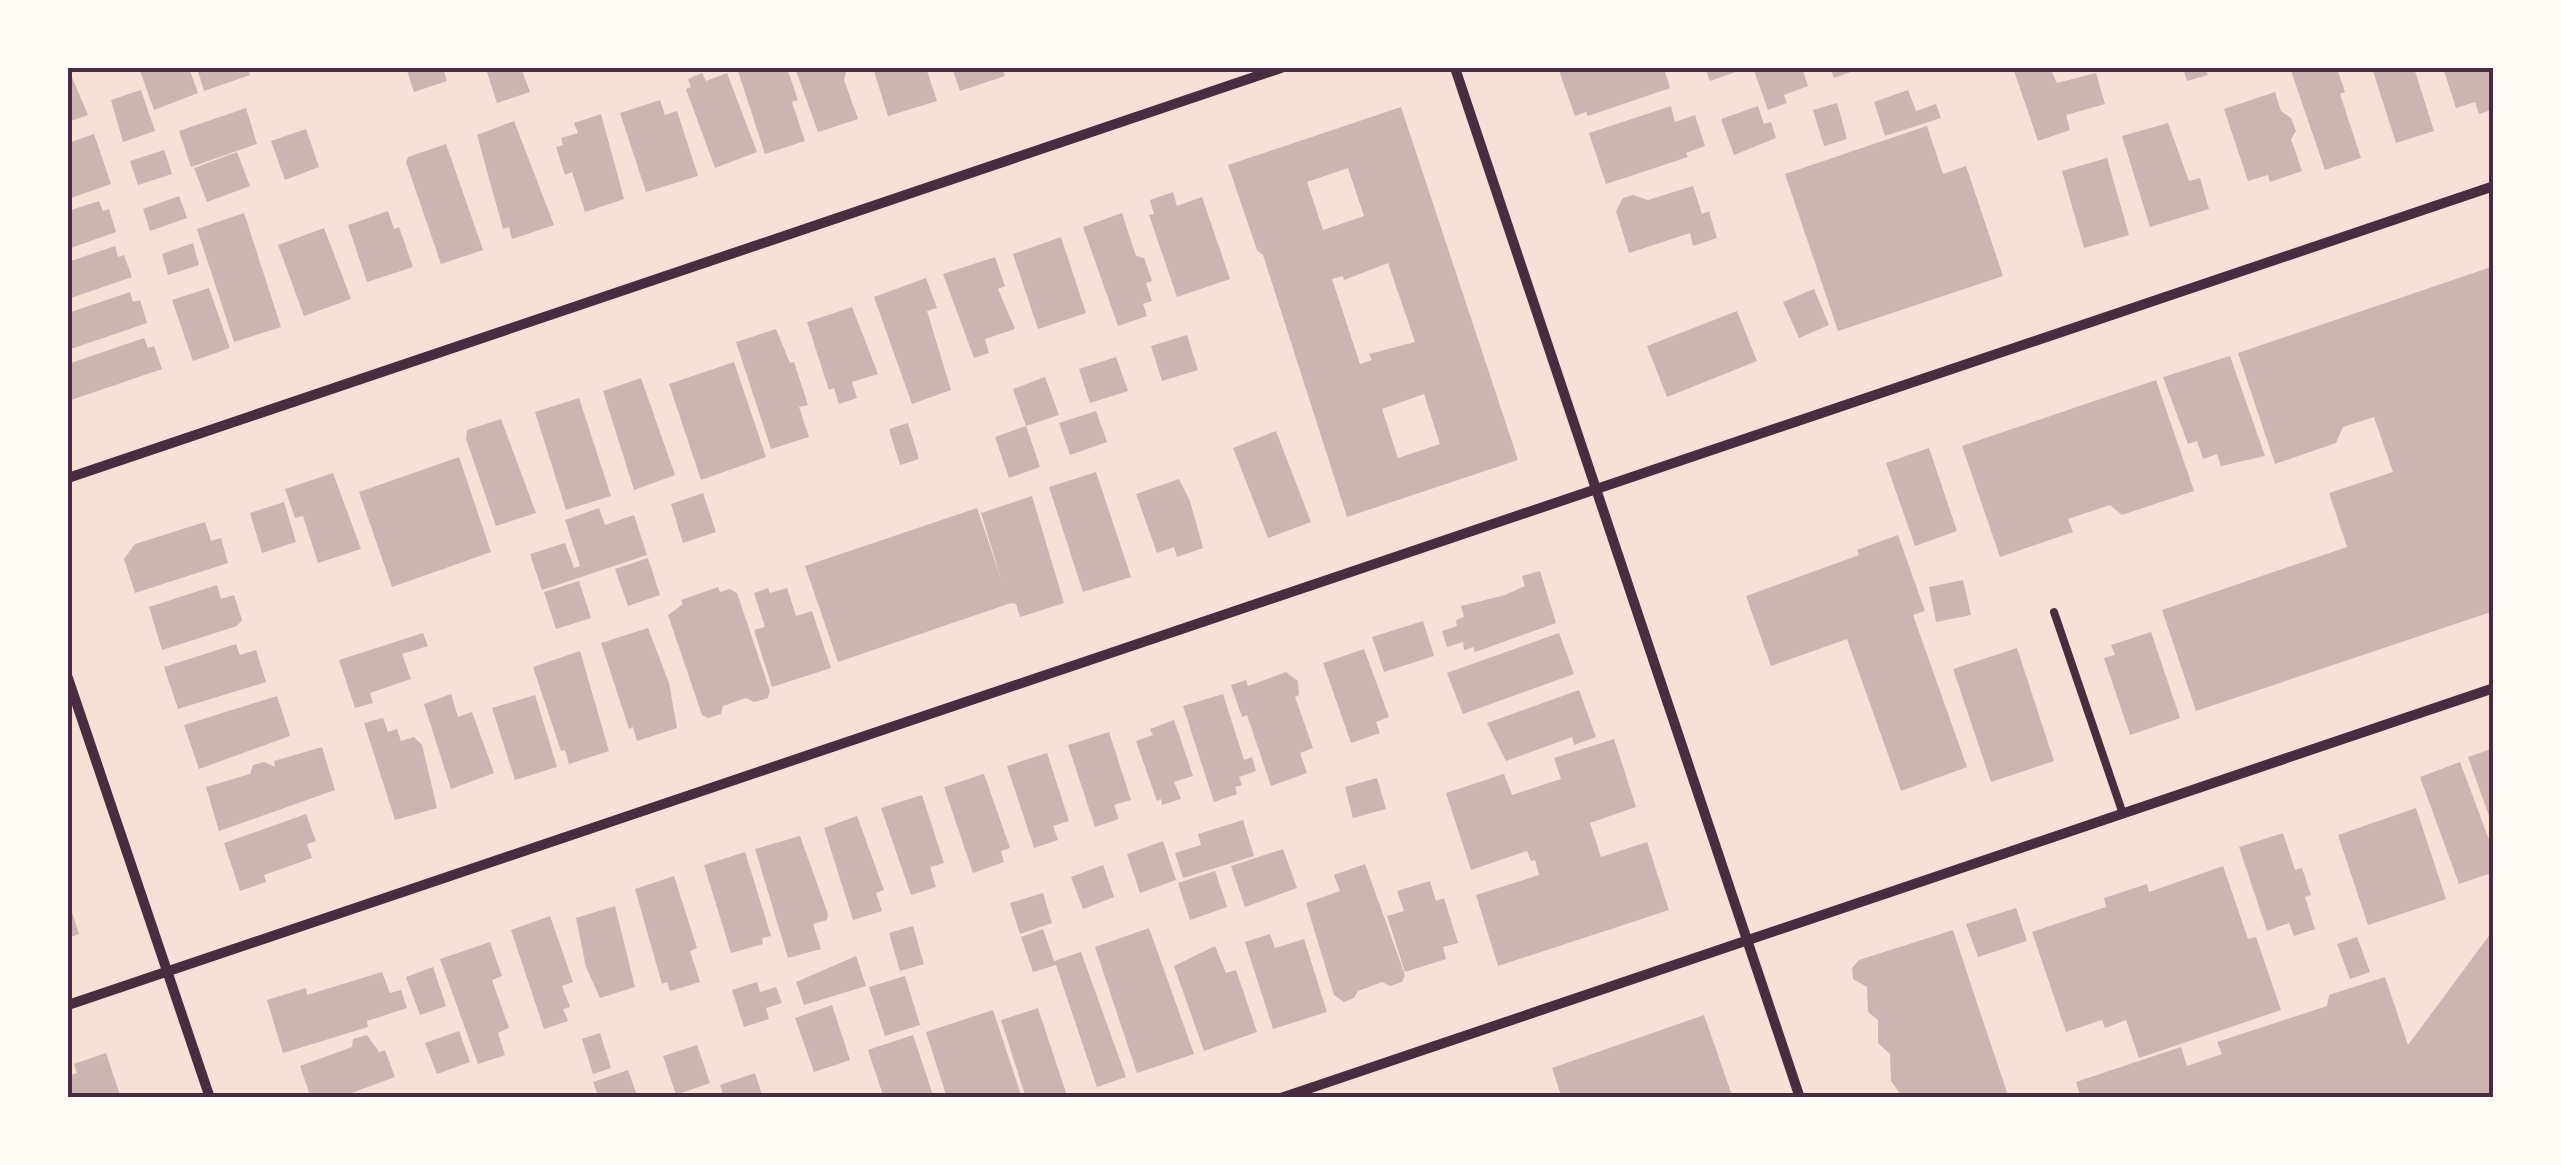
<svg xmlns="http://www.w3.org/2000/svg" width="2561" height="1165" font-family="Merriweather,serif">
<rect width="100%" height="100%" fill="#f7e1d7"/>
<g fill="#ccb4b1" fill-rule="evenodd">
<polygon points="68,68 88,115 68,122"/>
<polygon points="139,68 189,68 198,93 154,110"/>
<polygon points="197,68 247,68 250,75 204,91"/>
<polygon points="406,68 443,68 447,81 414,92"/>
<polygon points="521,68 530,92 497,103 486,69"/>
<polygon points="737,68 788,71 798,100 792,102 805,141 765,154"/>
<polygon points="795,68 847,68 844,80 858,119 818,132"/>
<polygon points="873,68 926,68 937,101 888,116"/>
<polygon points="952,68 1002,68 1005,76 960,91"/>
<polygon points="1558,68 1664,68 1670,88 1588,116 1586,112 1575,116"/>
<polygon points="1705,68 1747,68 1710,81"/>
<polygon points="1753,68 1802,68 1808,86 1784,95 1787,103 1768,110"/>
<polygon points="1830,68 1862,68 1834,78"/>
<polygon points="2013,68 2050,68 2057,83 2096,73 2105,104 2066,115 2070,130 2038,141"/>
<polygon points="2183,68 2205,68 2208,75 2187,81"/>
<polygon points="2290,68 2338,71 2345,92 2340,94 2361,158 2325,170"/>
<polygon points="2372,68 2414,68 2434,131 2396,143"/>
<polygon points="2443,68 2494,69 2494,109 2479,114 2475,102 2456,108"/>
<polygon points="702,73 706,81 727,73 757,152 715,168 686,89 691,87 688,79"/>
<polygon points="141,90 155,131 123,142 111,100"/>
<polygon points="1908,90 1916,111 1936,104 1941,118 1885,136 1874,102"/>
<polygon points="2275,92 2281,111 2291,118 2296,131 2291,139 2302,171 2270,182 2268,175 2248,181 2224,109"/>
<polygon points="660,100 665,115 677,111 698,176 646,192 620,113"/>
<polygon points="1837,103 1847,139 1824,146 1813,110"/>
<polygon points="1671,106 1675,122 1695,115 1705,146 1686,153 1688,157 1606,184 1589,133"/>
<polygon points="1758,106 1764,124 1771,122 1776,138 1734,155 1721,119"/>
<path d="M1401,107l117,353 -171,57 -84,-262 -6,-5 -29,-85zM1348,168l16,48 -41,14 -16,-48zM1388,263l27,79 -46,12 3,6 -12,4 -28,-85 11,-3 1,4zM1424,394l16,50 -42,14 -16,-49z"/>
<polygon points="246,108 257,144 191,167 179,131"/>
<polygon points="601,114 624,199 585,212 572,172 565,175 556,147 563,145 561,138 578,133 574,123"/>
<polygon points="514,121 554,225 512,239 509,227 503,229 477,135"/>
<polygon points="2168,123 2189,181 2200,178 2209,209 2150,227 2122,136"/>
<polygon points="1927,126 1943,174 1966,166 2003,276 1838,331 1785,174"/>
<polygon points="306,129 319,167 285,180 271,141"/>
<polygon points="94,134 111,184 68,199 68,143"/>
<polygon points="446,144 483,250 441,264 406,162 408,157"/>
<polygon points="164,150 172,174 138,185 130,161"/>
<polygon points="237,152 250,186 207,202 194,168"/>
<polygon points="2107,158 2129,235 2084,248 2062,171"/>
<polygon points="1693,186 1702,214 1709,211 1717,238 1693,246 1690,233 1629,253 1616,211 1623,198 1633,195 1648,200"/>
<polygon points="1173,192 1177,206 1202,197 1230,279 1177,297 1149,215 1154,214 1150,200"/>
<polygon points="179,196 187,218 150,231 143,209"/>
<polygon points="99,201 103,211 109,209 116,232 68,249 68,211"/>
<polygon points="388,211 394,229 399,227 413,267 367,282 348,225"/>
<polygon points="244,213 281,327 234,342 197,229"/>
<polygon points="1122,213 1136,256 1144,258 1152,281 1146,283 1152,301 1143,304 1147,316 1118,326 1083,227"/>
<polygon points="324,228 351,299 304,316 278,245"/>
<polygon points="1061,237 1086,313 1038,329 1013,254"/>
<polygon points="193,243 199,265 168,275 162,254"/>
<polygon points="115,246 118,257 124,255 132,277 68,299 68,262"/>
<polygon points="995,257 1005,286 998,289 1015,329 985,339 989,353 974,358 943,274"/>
<polygon points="2494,266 2494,611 2196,711 2162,610 2347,547 2329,493 2393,472 2374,417 2343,427 2336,443 2275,464 2238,353"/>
<polygon points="926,278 937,308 927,311 951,390 912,404 874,297"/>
<polygon points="209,288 230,348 193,361 172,300"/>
<polygon points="1814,289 1829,325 1799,338 1783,302"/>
<polygon points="130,292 133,302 140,300 147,323 68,350 68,313"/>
<polygon points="852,307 878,374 852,382 857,398 839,404 834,388 829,390 807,322"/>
<polygon points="1737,311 1757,361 1667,397 1647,346"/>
<polygon points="776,329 790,363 794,362 808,405 799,407 809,437 771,449 736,342"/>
<polygon points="1187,335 1198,370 1162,381 1151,346"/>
<polygon points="144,338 148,348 154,346 162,369 68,401 68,364"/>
<polygon points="2230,356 2265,456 2221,466 2217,454 2203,459 2197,441 2188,444 2163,377"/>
<polygon points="1116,357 1128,391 1090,403 1079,369"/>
<polygon points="734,362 766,457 701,480 669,384"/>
<polygon points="1045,377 1059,415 1026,426 1013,389"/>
<polygon points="641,378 675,475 634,490 603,391"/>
<polygon points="2156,380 2194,491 2122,515 2110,505 2068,519 2073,532 2000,557 1962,446"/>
<polygon points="579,398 611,496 566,510 535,412"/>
<polygon points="1096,411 1107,442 1070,455 1059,423"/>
<polygon points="501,419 536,513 496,526 466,439 467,430"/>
<polygon points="908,423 919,459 900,465 889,429"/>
<polygon points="1026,426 1040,467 1009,478 995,437"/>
<polygon points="1276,431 1311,522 1268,538 1233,448"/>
<polygon points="1929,448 1957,531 1915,546 1886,463"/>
<polygon points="459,457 491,552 392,587 359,492"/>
<polygon points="1096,472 1131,577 1083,592 1049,487"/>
<polygon points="333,473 361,549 318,563 303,516 295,518 285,489"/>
<polygon points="1179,479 1190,501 1203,548 1177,557 1174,547 1157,553 1136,494"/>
<polygon points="703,493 716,532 683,543 671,504"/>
<polygon points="1032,496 1064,603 1020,617 1016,604 1011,603 838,662 805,566 977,508 1002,582 981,513"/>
<polygon points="284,502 296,542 262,553 250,513"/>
<polygon points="599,508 605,525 634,515 647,555 542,590 530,554 565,543 574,568 580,566 565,520"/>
<polygon points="205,522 211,541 221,538 228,563 135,593 124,559 135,544"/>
<polygon points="1898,535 1925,611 1913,615 1967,767 1901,791 1847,639 1771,666 1746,596 1859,555 1857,550"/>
<polygon points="648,558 660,595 628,606 615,569"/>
<polygon points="1540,571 1556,623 1475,652 1473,647 1464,650 1463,642 1447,647 1442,631 1457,626 1456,620 1464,617 1461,606 1505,595 1525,586 1522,576"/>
<polygon points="1963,580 1971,615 1936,622 1929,587"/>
<polygon points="579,581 591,618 556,629 544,592"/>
<polygon points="217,585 221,599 234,595 242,620 237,626 162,650 149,607"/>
<polygon points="718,587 720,592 730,589 737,593 770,691 768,698 754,702 746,698 723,706 721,714 708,718 702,715 668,615 683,604 681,600"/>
<polygon points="768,588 770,593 787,588 796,616 812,611 831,668 772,687 754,630 765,627 754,593"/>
<polygon points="1423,621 1434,656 1384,672 1372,637"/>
<polygon points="648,628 669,683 677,728 637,741 633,727 629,729 601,643"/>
<polygon points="2151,632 2180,718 2130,735 2104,658 2115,655 2111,645"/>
<polygon points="423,633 428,646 402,654 411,679 370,693 373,703 355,708 339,660"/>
<polygon points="1559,633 1574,674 1463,714 1447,673"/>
<polygon points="236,644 240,655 256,650 266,682 178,709 164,667"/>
<polygon points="2017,648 2054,761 1991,782 1953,669"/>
<polygon points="1364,649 1389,717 1376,722 1380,733 1351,743 1323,663"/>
<polygon points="580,651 609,751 569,764 565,750 561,751 533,667"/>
<polygon points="1286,672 1298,681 1299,695 1295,697 1313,748 1300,753 1307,773 1271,786 1247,715 1242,717 1231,685 1246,680 1248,686"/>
<polygon points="1579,690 1596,737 1574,745 1572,737 1506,761 1487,723"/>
<polygon points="451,694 458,717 472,712 494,773 451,789 424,704"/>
<polygon points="1223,694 1244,760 1252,757 1256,771 1239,777 1242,785 1235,787 1237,794 1214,802 1183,706"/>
<polygon points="535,695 557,767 515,780 492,708"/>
<polygon points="277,696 290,736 199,769 184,725"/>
<polygon points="383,718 388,732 397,729 401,741 414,737 422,745 437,808 395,820 364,723"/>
<polygon points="1174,720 1193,776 1174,782 1181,799 1162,805 1161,799 1157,801 1136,741 1153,735 1150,729"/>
<polygon points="1109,732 1131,800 1114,805 1119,819 1095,827 1068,745"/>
<polygon points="1614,739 1636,807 1590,823 1601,857 1647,842 1669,910 1498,966 1476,895 1539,875 1535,860 1531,861 1527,851 1471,870 1446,793 1504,774 1512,795 1561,779 1554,758"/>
<polygon points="322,747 335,790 219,831 206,787 250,774 253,765 264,762 275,767 274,761"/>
<polygon points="2494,748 2494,827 2493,827 2468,757"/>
<polygon points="1047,753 1069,821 1053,826 1058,840 1034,848 1007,766"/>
<polygon points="2460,762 2494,853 2494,872 2459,884 2420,777"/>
<polygon points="984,774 1010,848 1001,851 1004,862 973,873 944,787"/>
<polygon points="1377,778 1386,809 1353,818 1345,787"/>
<polygon points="922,795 944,863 930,867 936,887 911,895 881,808"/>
<polygon points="2416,808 2446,899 2368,925 2338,835"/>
<polygon points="306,814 316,841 307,844 312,858 264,875 266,882 240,891 224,843"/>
<polygon points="857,816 884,890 876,893 882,911 853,920 824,828"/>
<polygon points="1243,820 1254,856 1183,878 1175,853 1201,845 1198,834"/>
<polygon points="2283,833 2295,870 2302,868 2311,895 2305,897 2315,929 2294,936 2289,923 2267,931 2239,847"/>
<polygon points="800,836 828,914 827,920 813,924 821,949 788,958 755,849"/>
<polygon points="1163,841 1176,880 1140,893 1127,854"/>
<polygon points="1283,849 1297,888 1245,907 1231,866"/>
<polygon points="745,852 771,936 762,938 763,944 731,953 704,865"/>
<polygon points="1365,864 1405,975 1402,982 1390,986 1382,982 1358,991 1354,998 1344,1002 1334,995 1306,903 1340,891 1334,875"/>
<polygon points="1103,865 1114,897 1083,909 1071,877"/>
<polygon points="2223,866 2248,939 2256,937 2281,1010 2139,1058 2126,1020 2105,1028 2102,1020 2066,1032 2032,932 2106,907 2104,898 2147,884 2149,892"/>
<polygon points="1215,871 1227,907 1190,920 1178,883"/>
<polygon points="674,876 697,948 690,951 700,982 670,991 667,982 662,984 635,889"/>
<polygon points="1430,881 1436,901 1444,898 1458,943 1443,947 1446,959 1405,972 1387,916 1404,911 1397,891"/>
<polygon points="1043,893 1052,923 1020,934 1010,903"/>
<polygon points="68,900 79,934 68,938"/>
<polygon points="615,906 635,987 600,998 586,967 576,918"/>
<polygon points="2016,908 2027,941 1978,957 1966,924"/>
<polygon points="550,916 573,982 562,986 570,1007 563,1009 568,1021 544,1029 511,930"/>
<polygon points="913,926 924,964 900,971 889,933"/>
<polygon points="1149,928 1194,1054 1137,1073 1095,947"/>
<polygon points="1043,929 1054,961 1081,952 1126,1077 1097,1087 1056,965 1033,972 1021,937"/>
<polygon points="2494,929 2494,1098 2081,1098 2076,1082 2181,1047 2187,1066 2222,1054 2217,1042 2327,1006 2329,995 2385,977 2408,1045"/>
<polygon points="1953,930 1976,1000 2009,1098 1903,1098 1891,1081 1890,1054 1878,1043 1878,1020 1868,1012 1867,987 1853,979 1852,968 1859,960"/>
<polygon points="1270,934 1275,948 1304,939 1327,1012 1273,1029 1245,942"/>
<polygon points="2357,937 2370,972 2350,979 2337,944"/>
<polygon points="490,942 502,976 492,980 509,1028 498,1033 505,1055 478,1064 440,959"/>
<polygon points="1215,946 1226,973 1236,970 1257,1032 1204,1051 1174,966"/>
<polygon points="856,956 866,986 804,1005 796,982"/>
<polygon points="433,967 446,1006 420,1015 406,977"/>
<polygon points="382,972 390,993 401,990 407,1008 367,1021 368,1027 283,1053 267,1000 306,988 307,995"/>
<polygon points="905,976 920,1025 885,1036 869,987"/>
<polygon points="757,982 760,992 776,987 782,1003 766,1008 769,1019 744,1027 732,990"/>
<polygon points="832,1005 850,1060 814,1072 795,1018"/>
<polygon points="1038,1008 1067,1096 1062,1098 1026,1098 1001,1020"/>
<polygon points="993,1010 1022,1098 947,1098 926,1032"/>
<polygon points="1704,1015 1733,1098 1562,1098 1552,1068"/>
<polygon points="459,1031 470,1062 437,1074 425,1043"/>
<polygon points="600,1033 611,1068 593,1074 582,1039"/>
<polygon points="367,1035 379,1052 385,1050 395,1077 338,1098 311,1098 300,1066 352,1047 353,1039"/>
<polygon points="913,1035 934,1098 884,1098 868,1050"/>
<polygon points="697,1045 710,1083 676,1095 663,1056"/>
<polygon points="106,1053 121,1098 68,1098 68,1076 77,1073 74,1064"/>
<polygon points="628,1070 638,1098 599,1098 593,1082"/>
<polygon points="755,1073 763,1098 724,1098 720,1085"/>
</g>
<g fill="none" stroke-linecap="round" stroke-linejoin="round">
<polyline stroke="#4a2c40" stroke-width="8" points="2054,612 2123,814"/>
<g stroke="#4a2c40" stroke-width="10">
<polyline points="1455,68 1800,1098"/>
<polyline points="68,478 1281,68"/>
<polyline points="68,678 210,1098"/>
<polyline points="68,1005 2494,186"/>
<polyline points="1281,1098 2494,688"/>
</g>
</g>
<rect width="2561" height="1165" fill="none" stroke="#fffaf5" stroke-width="140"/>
<rect x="70" y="70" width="2421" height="1025" fill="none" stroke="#4a2c40" stroke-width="4"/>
</svg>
